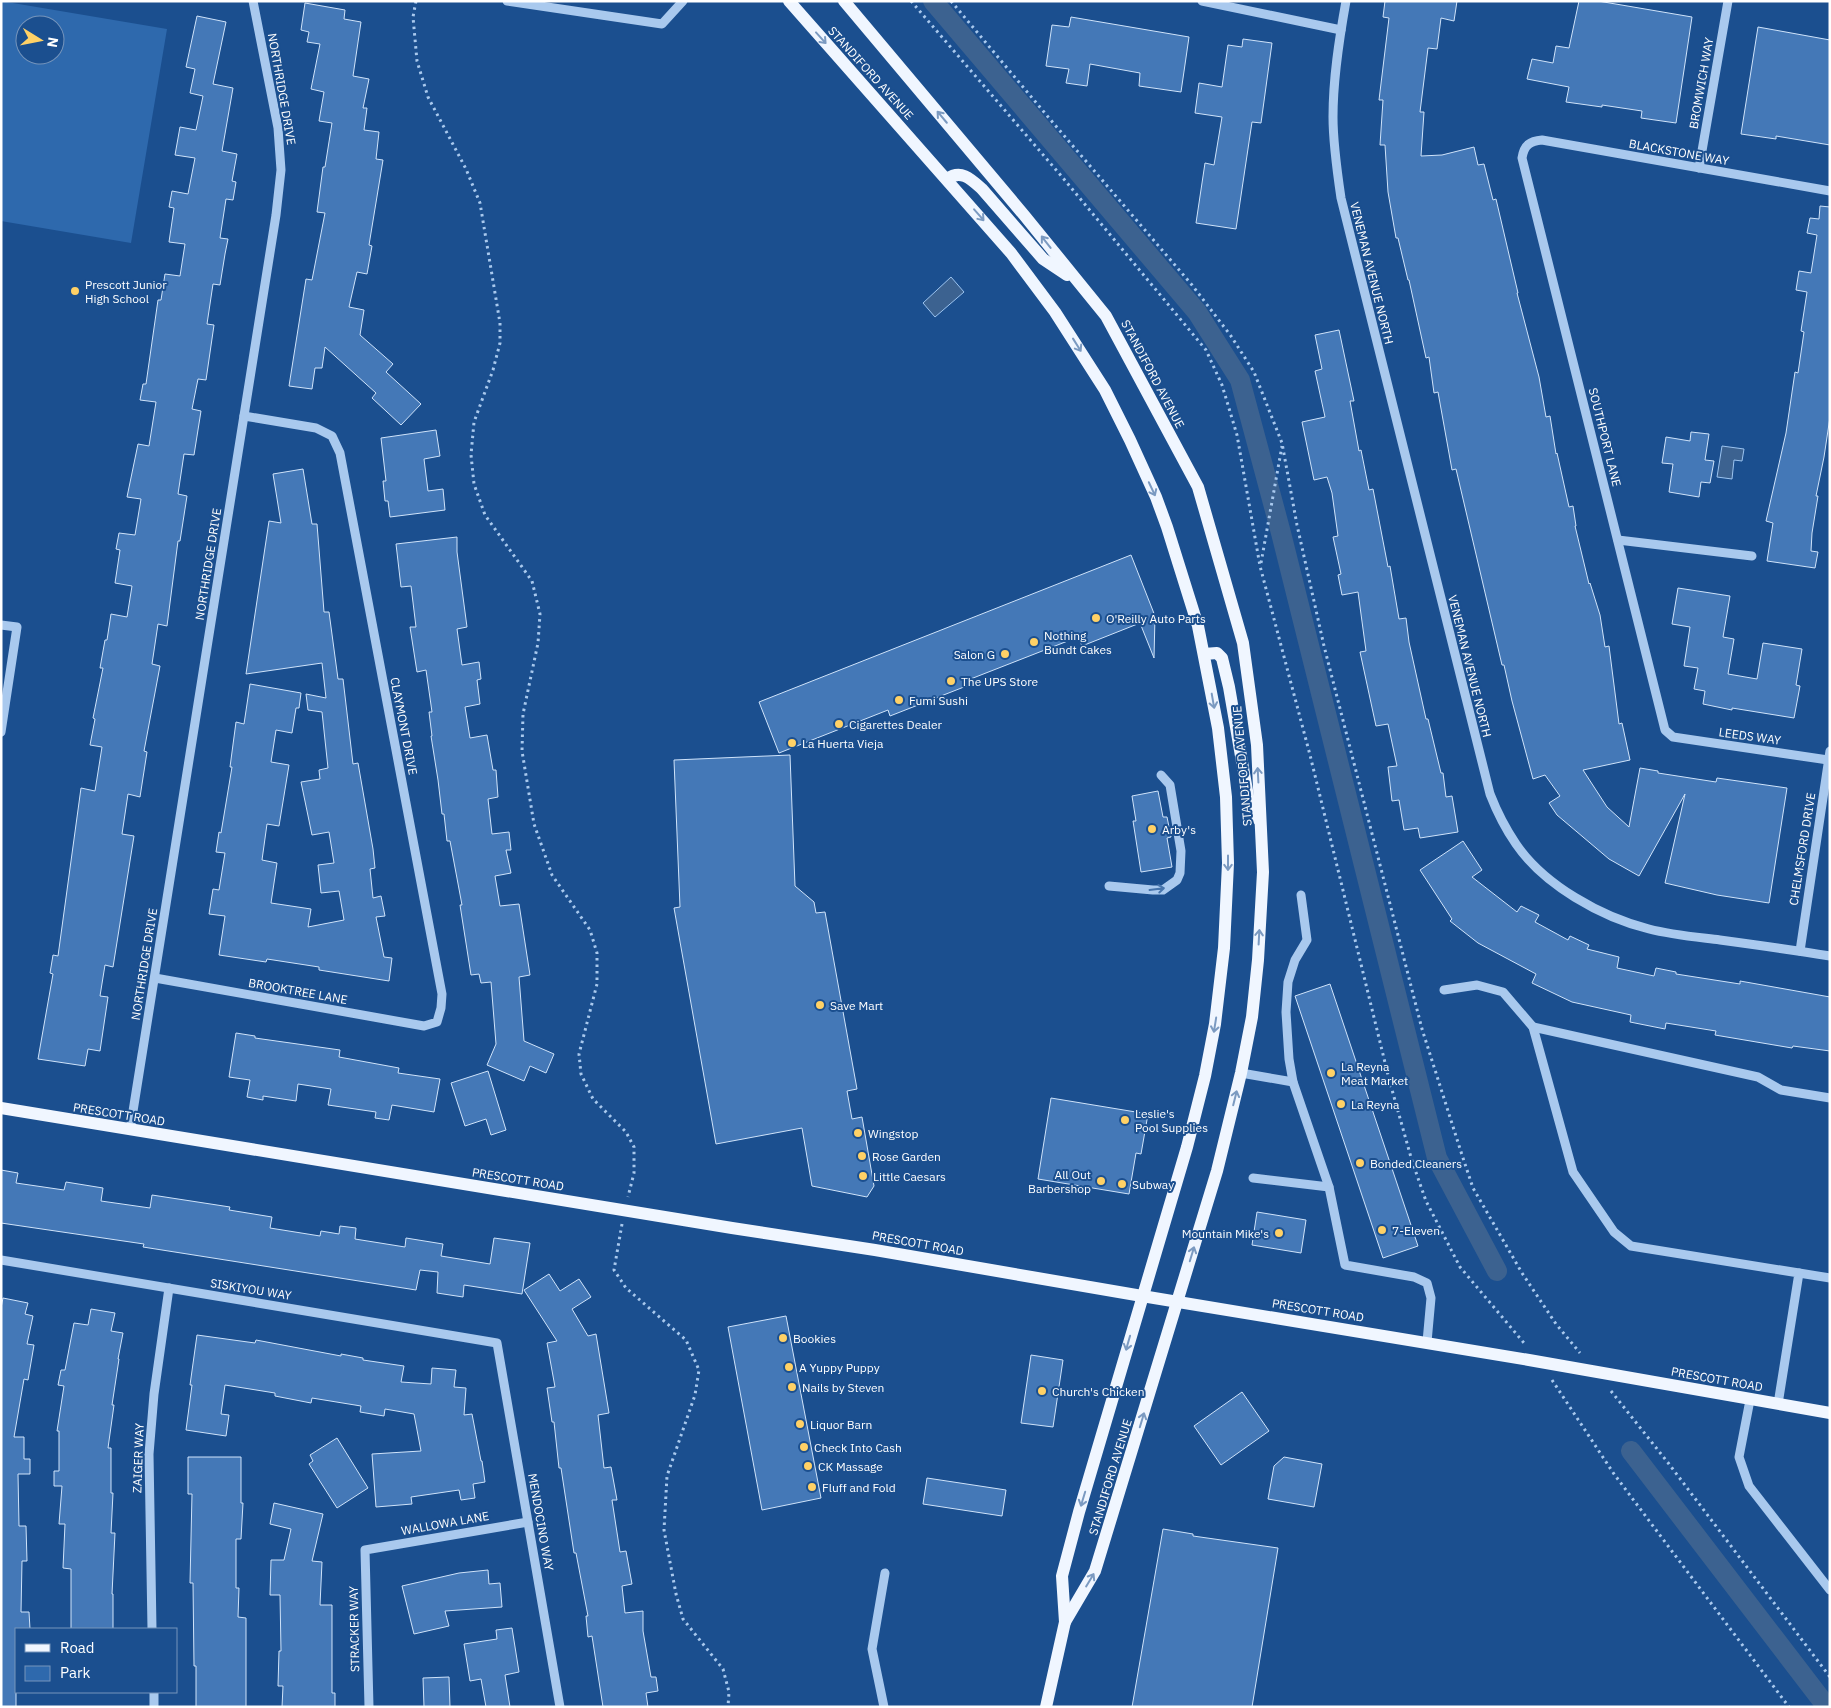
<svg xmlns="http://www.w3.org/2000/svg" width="1831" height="1708" font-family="'IBM Plex Sans',sans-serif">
<rect width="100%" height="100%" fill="#1b4f8f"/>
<path fill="#2e69ad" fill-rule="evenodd" d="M1,1l166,28 -36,214 -130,-22zM25,25h30v30h-30z"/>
<g fill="#3c6290" stroke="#9cc4f0">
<polygon points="951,277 964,292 935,317 923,303"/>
<polygon points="1722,446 1744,449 1742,461 1734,460 1732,479 1717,477"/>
</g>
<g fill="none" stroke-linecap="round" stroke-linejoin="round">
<g stroke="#3c6290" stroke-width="20">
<polyline points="933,1 1197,312 1240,380 1281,533 1437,1158 1497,1271"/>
<polyline points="1631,1451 1827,1707"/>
</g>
</g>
<g fill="#4478b7" stroke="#cfe3fa">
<polygon points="1385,1 1457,1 1454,21 1441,18 1437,49 1428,48 1420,112 1424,112 1421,156 1442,155 1474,147 1478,165 1484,164 1493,200 1496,199 1518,293 1517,293 1539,377 1546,417 1550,416 1556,454 1557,453 1569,507 1573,506 1576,526 1575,526 1589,584 1590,583 1600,615 1605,647 1609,646 1619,724 1622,723 1630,760 1583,770 1607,807 1629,827 1640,768 1658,771 1658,773 1716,782 1717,778 1787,788 1769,903 1717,895 1665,883 1685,794 1639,876 1609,859 1557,815 1549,803 1560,796 1545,775 1533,779 1512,701 1504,665 1502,665 1456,469 1452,470 1438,392 1434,393 1429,357 1426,358 1409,280 1408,280 1398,238 1396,238 1388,192 1385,145 1380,145 1383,100 1379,100 1389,18 1383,17"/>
<polygon points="1579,1 1598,1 1692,17 1676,123 1641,118 1642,111 1602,105 1602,107 1566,102 1569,87 1527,79 1532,59 1553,63 1556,46 1569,48"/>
<polygon points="305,3 345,10 344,19 361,22 353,76 369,79 363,108 367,108 364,130 379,132 376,159 383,160 369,245 372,246 367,274 357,272 349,307 364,310 360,335 393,364 386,372 421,404 401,425 372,398 376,393 325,347 322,368 315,368 312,389 289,386 306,279 312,280 325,213 317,212 323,167 325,167 332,123 319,121 324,92 311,89 320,44 307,42 309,32 301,30"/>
<polygon points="197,16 226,22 213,84 233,88 222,151 237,154 232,181 236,182 233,200 226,199 220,238 228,239 225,254 220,285 213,284 207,324 214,325 206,380 198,379 192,409 201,411 194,455 184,454 178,494 187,496 180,541 178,541 167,626 158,624 152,664 160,666 144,751 147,752 140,797 128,794 122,834 134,836 113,967 105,965 100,996 108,997 100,1051 88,1049 85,1066 38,1059 53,974 50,973 53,955 58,956 81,788 95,791 102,747 90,745 95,719 93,718 103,668 100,668 105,640 107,640 111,614 127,617 132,586 115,583 120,550 116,549 119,533 135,535 141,499 127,497 138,444 149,446 156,402 140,400 143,384 146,384 158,300 161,300 165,274 180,276 185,244 169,242 174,208 169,207 172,191 188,194 195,158 175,155 180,127 196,130 203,96 190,93 195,69 186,67"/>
<polygon points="1071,17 1189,37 1181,92 1139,86 1140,73 1090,64 1087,86 1066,83 1069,69 1046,66 1052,25 1069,27"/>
<polygon points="1758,27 1830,40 1830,145 1776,136 1776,139 1741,134"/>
<polygon points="1243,39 1272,43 1261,123 1252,122 1236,229 1196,223 1205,163 1214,165 1222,117 1195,113 1199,83 1222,87 1228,45 1242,47"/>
<polygon points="1820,206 1830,207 1830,417 1824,457 1816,496 1818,496 1812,533 1811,551 1818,552 1815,568 1767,561 1773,523 1766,521 1786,433 1795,372 1798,373 1804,332 1801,331 1807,292 1796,290 1799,271 1811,273 1817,235 1807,233 1810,218 1819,219"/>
<polygon points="1339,330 1354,401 1350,401 1359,451 1361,450 1369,490 1373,489 1388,567 1390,566 1399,619 1406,618 1409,642 1426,719 1428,719 1441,773 1443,773 1446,797 1452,796 1458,832 1420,838 1418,828 1404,830 1399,800 1392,801 1388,767 1397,766 1388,724 1376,726 1360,652 1366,651 1358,592 1342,595 1338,575 1341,574 1333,537 1338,536 1332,493 1327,477 1314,480 1302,422 1325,417 1315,371 1322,369 1315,335"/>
<polygon points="436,430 440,456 424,459 428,491 443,489 445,510 390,517 388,501 385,501 383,481 386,481 381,438"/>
<polygon points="1691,432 1709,434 1705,460 1714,461 1710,483 1701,482 1699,497 1669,492 1673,464 1662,463 1666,437 1690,441"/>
<polygon points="303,469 312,524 317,524 324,612 329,612 338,679 343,679 353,764 358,763 373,849 375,868 370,869 373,898 381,896 385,916 376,917 384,957 392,958 389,981 319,970 319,967 267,959 266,962 219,955 225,916 209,914 213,889 219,890 225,853 216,852 219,832 221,833 232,767 230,767 236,722 244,724 250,684 301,693 299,708 296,708 292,733 276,730 271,762 289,765 279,826 267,824 262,860 277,863 271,903 311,909 308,927 344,920 339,891 321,893 318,865 334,863 329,832 312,835 301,782 320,779 319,770 328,768 322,712 308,710 306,694 326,698 322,663 246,674 269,521 281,523 273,474"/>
<polygon points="457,537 457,552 467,627 457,629 462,665 479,662 481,679 477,680 480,704 465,707 470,738 487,735 493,770 496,770 498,797 488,799 492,834 509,832 511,850 506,850 511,873 495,876 500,906 519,904 530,975 519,977 524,1041 554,1054 546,1073 530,1066 524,1081 487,1065 496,1044 491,982 481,983 479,974 471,975 460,905 462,905 450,841 447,841 444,814 442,814 438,780 431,736 432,736 429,712 432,712 426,670 417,672 410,627 416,627 411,586 401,587 396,544"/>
<polygon points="1131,555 1155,616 1154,658 1140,623 1082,646 1078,637 968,680 969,685 890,716 888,710 779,753 759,702"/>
<polygon points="1678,588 1730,596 1723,637 1734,639 1728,674 1757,679 1763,643 1802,649 1796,685 1800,686 1794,718 1732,708 1732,710 1703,704 1705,691 1694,689 1698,668 1684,666 1690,627 1672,624"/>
<polygon points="790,755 795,886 814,902 816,913 825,912 857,1089 847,1091 852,1119 862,1117 874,1186 867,1197 812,1186 802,1128 716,1144 674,908 680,907 674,760"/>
<polygon points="1158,791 1163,817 1167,817 1171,837 1167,838 1172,867 1141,872 1133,821 1136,821 1132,796"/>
<polygon points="1463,841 1482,870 1472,877 1517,912 1521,906 1539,915 1535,922 1568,940 1570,936 1589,945 1587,949 1619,957 1617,968 1654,976 1656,968 1676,972 1676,974 1740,984 1740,981 1830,997 1830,1051 1793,1046 1792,1048 1715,1035 1716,1031 1666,1023 1665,1029 1630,1022 1631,1015 1572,1002 1532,983 1536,974 1478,943 1450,921 1452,919 1420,870"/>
<polygon points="1330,984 1418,1246 1383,1258 1295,996"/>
<polygon points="236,1033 255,1036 255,1038 340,1050 339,1057 399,1068 398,1073 440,1079 434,1112 392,1105 389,1120 375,1118 376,1112 328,1105 331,1089 298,1084 296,1101 263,1096 263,1100 247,1097 250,1080 229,1077"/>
<polygon points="488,1071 506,1130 491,1135 486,1119 465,1126 451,1083"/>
<polygon points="1051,1098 1148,1114 1141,1154 1136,1153 1129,1194 1038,1179"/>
<polygon points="1,1170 18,1173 16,1183 64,1190 66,1182 103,1188 101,1201 150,1208 152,1195 230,1207 229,1210 272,1217 270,1228 320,1236 321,1231 339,1234 340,1226 356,1228 355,1239 405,1247 406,1238 443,1244 441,1256 490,1264 494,1238 530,1243 522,1294 464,1285 463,1297 437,1293 438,1272 420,1270 416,1290 143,1247 144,1244 1,1223"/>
<polygon points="1257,1212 1306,1220 1301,1253 1252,1245"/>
<polygon points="549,1274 560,1291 579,1279 591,1297 572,1309 588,1336 596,1334 609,1413 598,1415 604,1468 611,1467 617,1500 612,1500 620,1552 626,1551 632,1584 622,1586 625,1613 643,1611 643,1631 651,1677 656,1677 658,1691 646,1693 648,1707 603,1707 592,1636 588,1637 586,1616 588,1616 576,1553 574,1553 561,1468 559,1468 554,1422 552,1422 547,1388 555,1387 547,1343 557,1341 524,1290"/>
<polygon points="3,1298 28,1303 25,1314 33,1316 27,1344 34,1345 28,1380 24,1379 14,1437 24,1437 24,1459 30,1459 30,1474 18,1474 19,1526 26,1526 27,1561 22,1561 21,1612 29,1612 30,1629 16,1629 16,1707 1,1707 1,1308"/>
<polygon points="91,1309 115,1313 111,1331 123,1333 118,1359 119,1359 112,1405 114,1405 108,1448 111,1448 111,1493 113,1493 111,1533 115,1533 112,1594 113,1594 113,1629 71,1629 71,1569 63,1568 65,1524 59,1524 62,1486 54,1486 54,1471 59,1471 59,1431 57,1431 64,1386 58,1385 61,1370 65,1370 74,1323 88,1325"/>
<polygon points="786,1316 821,1498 762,1510 728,1327"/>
<polygon points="197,1335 255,1343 256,1340 341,1356 341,1354 363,1358 363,1360 404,1366 401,1382 431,1384 432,1368 456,1370 454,1387 466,1388 464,1415 472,1414 481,1461 482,1461 485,1482 473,1484 475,1498 461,1500 459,1490 411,1497 412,1504 376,1507 372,1454 421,1451 414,1414 385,1409 384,1416 360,1412 361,1406 312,1398 311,1403 275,1396 275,1393 225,1385 221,1414 229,1415 226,1436 186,1430 192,1385 190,1385"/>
<polygon points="1031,1355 1063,1360 1053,1427 1021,1423"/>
<polygon points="1242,1392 1269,1431 1221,1465 1194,1426"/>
<polygon points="337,1438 368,1488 337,1508 309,1464 313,1461 310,1455"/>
<polygon points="188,1457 241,1457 241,1503 243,1503 241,1539 236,1539 236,1588 239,1588 238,1617 246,1618 246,1707 196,1707 196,1666 194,1666 193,1583 190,1583 192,1494 188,1494"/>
<polygon points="1284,1457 1322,1464 1314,1507 1268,1499 1274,1466"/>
<polygon points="927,1478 1006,1490 1002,1516 923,1504"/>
<polygon points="274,1503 323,1514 312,1561 322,1562 320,1605 332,1605 332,1693 335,1693 335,1707 282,1707 283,1686 278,1686 279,1651 281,1651 280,1595 270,1595 271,1560 284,1560 291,1529 270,1524"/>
<polygon points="1163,1529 1193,1534 1193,1536 1278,1548 1252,1707 1132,1707"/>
<polygon points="488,1570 489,1584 500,1583 502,1607 445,1611 449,1626 414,1634 402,1586 459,1573"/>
<polygon points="512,1628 519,1672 505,1675 510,1707 486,1707 481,1679 470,1681 464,1644 497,1639 496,1630"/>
<polygon points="449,1677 450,1707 424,1707 423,1678"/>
</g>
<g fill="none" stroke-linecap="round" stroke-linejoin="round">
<g stroke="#a9c9ee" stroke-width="3" stroke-dasharray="2.5 4" stroke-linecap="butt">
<polyline points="416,1 413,17 417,61 428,97 466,169 480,203 500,323 500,343 493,370 474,422 471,455 474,484 485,515 532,581 540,614 538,643 523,714 522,751 534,824 552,875 590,930 597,953 597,984 579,1054 581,1074 593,1099 626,1132 634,1147 634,1173 628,1197"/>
<polyline points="911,1 1063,178 1206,350 1222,385 1237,435 1260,566 1310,755 1389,1079 1412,1161 1426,1201 1460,1267 1524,1343"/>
<polyline points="951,1 1049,118 1192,285 1231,336 1254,372 1282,443 1297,525 1324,646 1422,1029 1462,1155 1473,1188 1522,1273 1556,1324 1580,1353"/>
<polyline points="1261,563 1282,446"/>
<polyline points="622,1224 614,1270 626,1288 686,1340 699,1370 695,1395 667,1476 664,1530 676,1594 683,1619 723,1669 729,1692 728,1707"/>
<polyline points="1552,1380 1614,1474 1789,1707"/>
<polyline points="1611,1391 1669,1464 1830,1677"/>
</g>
<g stroke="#a9c9ee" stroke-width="9">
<polyline points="507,1 662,24 683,1"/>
<polyline points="1202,1 1341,30"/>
<path d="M1346,1c-7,39 -13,77 -13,116 0,27 4,54 8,81l149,596c7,18 15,34 26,50 28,41 85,73 133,85 23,6 47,8 71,11 37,5 73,10 110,16"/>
<polyline points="1699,168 1728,1"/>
<polyline points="1618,540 1752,556"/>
<polyline points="1,625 17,627 1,732"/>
<path d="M1828,760l-155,-23 -8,-7 -143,-572c2,-13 8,-17 20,-18l288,51"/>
<polyline points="1109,886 1153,890 1163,890 1177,880 1180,873 1181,851 1170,785 1161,775"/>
<polyline points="1301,895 1307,940 1295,960 1288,982 1286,1012 1289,1059 1293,1082 1329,1187 1345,1265 1414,1277 1427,1283 1431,1298 1427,1342"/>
<polyline points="1800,951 1830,751"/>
<polyline points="155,978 424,1026 437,1022 441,1008 442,994 340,453 332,436 316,428 244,416"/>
<polyline points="1444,990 1477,985 1503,992 1533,1027 1573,1172 1614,1232 1631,1246 1799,1273 1778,1404"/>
<polyline points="1533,1027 1758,1077 1781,1090 1830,1098"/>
<polyline points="1241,1073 1293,1082"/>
<polyline points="130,1130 276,215 281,170 278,128 253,1"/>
<polyline points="1253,1178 1329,1187"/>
<polyline points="1,1260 497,1343 560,1707"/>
<polyline points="1799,1273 1830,1278"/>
<polyline points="1750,1400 1739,1457 1749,1486 1830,1590"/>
<polyline points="152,1629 149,1454 154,1394 169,1288"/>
<polyline points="154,1692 154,1707"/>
<polyline points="369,1707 365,1550 528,1522"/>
<polyline points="884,1707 872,1649 885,1573"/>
</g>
<g stroke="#f0f6ff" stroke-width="12">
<polyline points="789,1 1011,253 1055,312 1105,390 1130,440 1156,497 1167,527 1198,626 1218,728 1226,797 1228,863 1224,948 1215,1024 1205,1076 1187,1147 1079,1512 1062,1576 1065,1622 1046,1707"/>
<polyline points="844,1 1024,215 1106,316 1198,487 1243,643 1257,745 1263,872 1258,960 1252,1017 1241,1073 1217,1171 1095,1571 1065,1622"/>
<path d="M947,179c14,-10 24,0 35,10l61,70 24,16"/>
<polyline points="1204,654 1217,653 1222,658 1229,687 1249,802 1259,820"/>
<polyline points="1,1108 732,1228 875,1250 1142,1296 1529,1360 1830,1413"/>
</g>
</g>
<defs><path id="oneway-shaft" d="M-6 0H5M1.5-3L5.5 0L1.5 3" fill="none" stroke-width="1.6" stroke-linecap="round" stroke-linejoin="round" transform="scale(1.25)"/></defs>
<g stroke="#7b9ac1">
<use href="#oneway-shaft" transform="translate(821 38) rotate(48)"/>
<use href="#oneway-shaft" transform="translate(942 117) rotate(-130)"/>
<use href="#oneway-shaft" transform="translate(979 215) rotate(49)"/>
<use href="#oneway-shaft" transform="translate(1046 242) rotate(-128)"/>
<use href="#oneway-shaft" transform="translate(1077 345) rotate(58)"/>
<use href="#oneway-shaft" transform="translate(1152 489) rotate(65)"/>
<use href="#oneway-shaft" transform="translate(1213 701) rotate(80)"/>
<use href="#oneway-shaft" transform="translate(1258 775) rotate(-93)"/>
<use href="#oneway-shaft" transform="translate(1228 863) rotate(90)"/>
<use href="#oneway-shaft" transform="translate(1259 937) rotate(-87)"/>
<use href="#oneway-shaft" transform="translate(1215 1025) rotate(99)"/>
<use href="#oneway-shaft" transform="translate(1235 1098) rotate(-76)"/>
<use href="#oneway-shaft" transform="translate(1192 1254) rotate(-73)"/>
<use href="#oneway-shaft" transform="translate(1128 1343) rotate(106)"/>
<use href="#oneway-shaft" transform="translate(1142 1420) rotate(-73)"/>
<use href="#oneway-shaft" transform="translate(1083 1499) rotate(107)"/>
<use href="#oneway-shaft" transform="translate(1090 1580) rotate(-59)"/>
</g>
<use stroke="#4674ac" href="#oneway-shaft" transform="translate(1157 889) rotate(-7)"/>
<g fill="#ffd166" stroke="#1b4f8f" stroke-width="2">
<circle cx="75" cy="291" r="5"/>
<circle cx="1096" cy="618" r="5"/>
<circle cx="1034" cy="642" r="5"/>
<circle cx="1005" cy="654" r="5"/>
<circle cx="951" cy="681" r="5"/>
<circle cx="899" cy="700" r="5"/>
<circle cx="839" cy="724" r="5"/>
<circle cx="792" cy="743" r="5"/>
<circle cx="1152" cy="829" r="5"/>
<circle cx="820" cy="1005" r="5"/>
<circle cx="1331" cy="1073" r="5"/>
<circle cx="1341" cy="1104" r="5"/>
<circle cx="1125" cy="1120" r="5"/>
<circle cx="858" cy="1133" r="5"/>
<circle cx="862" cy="1156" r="5"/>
<circle cx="1360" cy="1163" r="5"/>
<circle cx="863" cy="1176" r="5"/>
<circle cx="1101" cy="1181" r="5"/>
<circle cx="1122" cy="1184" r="5"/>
<circle cx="1382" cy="1230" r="5"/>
<circle cx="1279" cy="1233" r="5"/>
<circle cx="783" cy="1338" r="5"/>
<circle cx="789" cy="1367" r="5"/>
<circle cx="792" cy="1387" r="5"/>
<circle cx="1042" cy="1391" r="5"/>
<circle cx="800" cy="1424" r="5"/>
<circle cx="804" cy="1447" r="5"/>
<circle cx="808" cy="1466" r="5"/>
<circle cx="812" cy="1487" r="5"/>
</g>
<g text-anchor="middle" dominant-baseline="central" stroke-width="4" stroke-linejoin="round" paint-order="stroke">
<g font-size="12" fill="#fff" stroke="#1b4f8f">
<text transform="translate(871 73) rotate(48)">STANDIFORD AVENUE</text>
<text transform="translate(1701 83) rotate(-80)">BROMWICH WAY</text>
<text transform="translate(282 89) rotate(80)">NORTHRIDGE DRIVE</text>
<text transform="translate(1679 152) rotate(10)">BLACKSTONE WAY</text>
<text transform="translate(1372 273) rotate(76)">VENEMAN AVENUE NORTH</text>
<text transform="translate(1153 374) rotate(62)">STANDIFORD AVENUE</text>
<text transform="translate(1605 437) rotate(76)">SOUTHPORT LANE</text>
<text transform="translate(208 564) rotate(-81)">NORTHRIDGE DRIVE</text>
<text transform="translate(1470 666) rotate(76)">VENEMAN AVENUE NORTH</text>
<text transform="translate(404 726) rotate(79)">CLAYMONT DRIVE</text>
<text transform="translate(1750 736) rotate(8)">LEEDS WAY</text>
<text transform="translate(1242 766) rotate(-95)">STANDIFORD AVENUE</text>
<text transform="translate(1802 849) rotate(-81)">CHELMSFORD DRIVE</text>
<text transform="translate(144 964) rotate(-81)">NORTHRIDGE DRIVE</text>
<text transform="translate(298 991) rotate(10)">BROOKTREE LANE</text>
<text transform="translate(119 1114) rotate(9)">PRESCOTT ROAD</text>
<text transform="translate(518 1179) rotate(9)">PRESCOTT ROAD</text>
<text transform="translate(918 1243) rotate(10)">PRESCOTT ROAD</text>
<text transform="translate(251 1289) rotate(9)">SISKIYOU WAY</text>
<text transform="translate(1318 1310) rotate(9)">PRESCOTT ROAD</text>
<text transform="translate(1717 1379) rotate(10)">PRESCOTT ROAD</text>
<text transform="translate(138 1458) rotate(-88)">ZAIGER WAY</text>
<text transform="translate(1110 1477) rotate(-73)">STANDIFORD AVENUE</text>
<text transform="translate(541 1522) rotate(80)">MENDOCINO WAY</text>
<text transform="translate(445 1523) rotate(-10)">WALLOWA LANE</text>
<text transform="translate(354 1629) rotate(-91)">STRACKER WAY</text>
</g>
<g font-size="12" fill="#fff" stroke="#1b4f8f" text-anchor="start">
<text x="85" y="284">Prescott Junior<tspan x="85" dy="14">High School</tspan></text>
<text x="1106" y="618">O'Reilly Auto Parts</text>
<text x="1044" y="635">Nothing<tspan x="1044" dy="14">Bundt Cakes</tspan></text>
<text x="995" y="654" text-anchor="end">Salon G</text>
<text x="961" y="681">The UPS Store</text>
<text x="909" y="700">Fumi Sushi</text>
<text x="849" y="724">Cigarettes Dealer</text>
<text x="802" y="743">La Huerta Vieja</text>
<text x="1162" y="829">Arby's</text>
<text x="830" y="1005">Save Mart</text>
<text x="1341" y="1066">La Reyna<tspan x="1341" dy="14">Meat Market</tspan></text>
<text x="1351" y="1104">La Reyna</text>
<text x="1135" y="1113">Leslie's<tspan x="1135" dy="14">Pool Supplies</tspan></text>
<text x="868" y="1133">Wingstop</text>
<text x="872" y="1156">Rose Garden</text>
<text x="1370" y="1163">Bonded Cleaners</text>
<text x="1091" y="1174" text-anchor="end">All Out<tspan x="1091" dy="14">Barbershop</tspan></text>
<text x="873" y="1176">Little Caesars</text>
<text x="1132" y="1184">Subway</text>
<text x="1392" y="1230">7-Eleven</text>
<text x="1269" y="1233" text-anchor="end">Mountain Mike's</text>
<text x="793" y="1338">Bookies</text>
<text x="799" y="1367">A Yuppy Puppy</text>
<text x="802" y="1387">Nails by Steven</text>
<text x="1052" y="1391">Church's Chicken</text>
<text x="810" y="1424">Liquor Barn</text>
<text x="814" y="1447">Check Into Cash</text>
<text x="818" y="1466">CK Massage</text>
<text x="822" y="1487">Fluff and Fold</text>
</g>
</g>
<rect width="1831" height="1708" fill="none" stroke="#ffffff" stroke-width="5"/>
<rect x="15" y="1628" width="162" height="65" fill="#1b4f8f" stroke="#7695bc"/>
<rect x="25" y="1644" width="25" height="8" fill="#f0f6ff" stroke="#7695bc"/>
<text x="60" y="1653" font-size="15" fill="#ffffff">Road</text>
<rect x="25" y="1666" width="25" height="15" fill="#2e69ad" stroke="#7695bc"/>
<text x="60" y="1678" font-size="15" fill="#ffffff">Park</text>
<g transform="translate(40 40) rotate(100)"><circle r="24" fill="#1b4f8f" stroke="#7695bc"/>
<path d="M0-4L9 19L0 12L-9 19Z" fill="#ffd166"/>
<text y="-8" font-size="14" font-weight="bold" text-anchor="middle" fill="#ffffff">N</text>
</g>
</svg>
